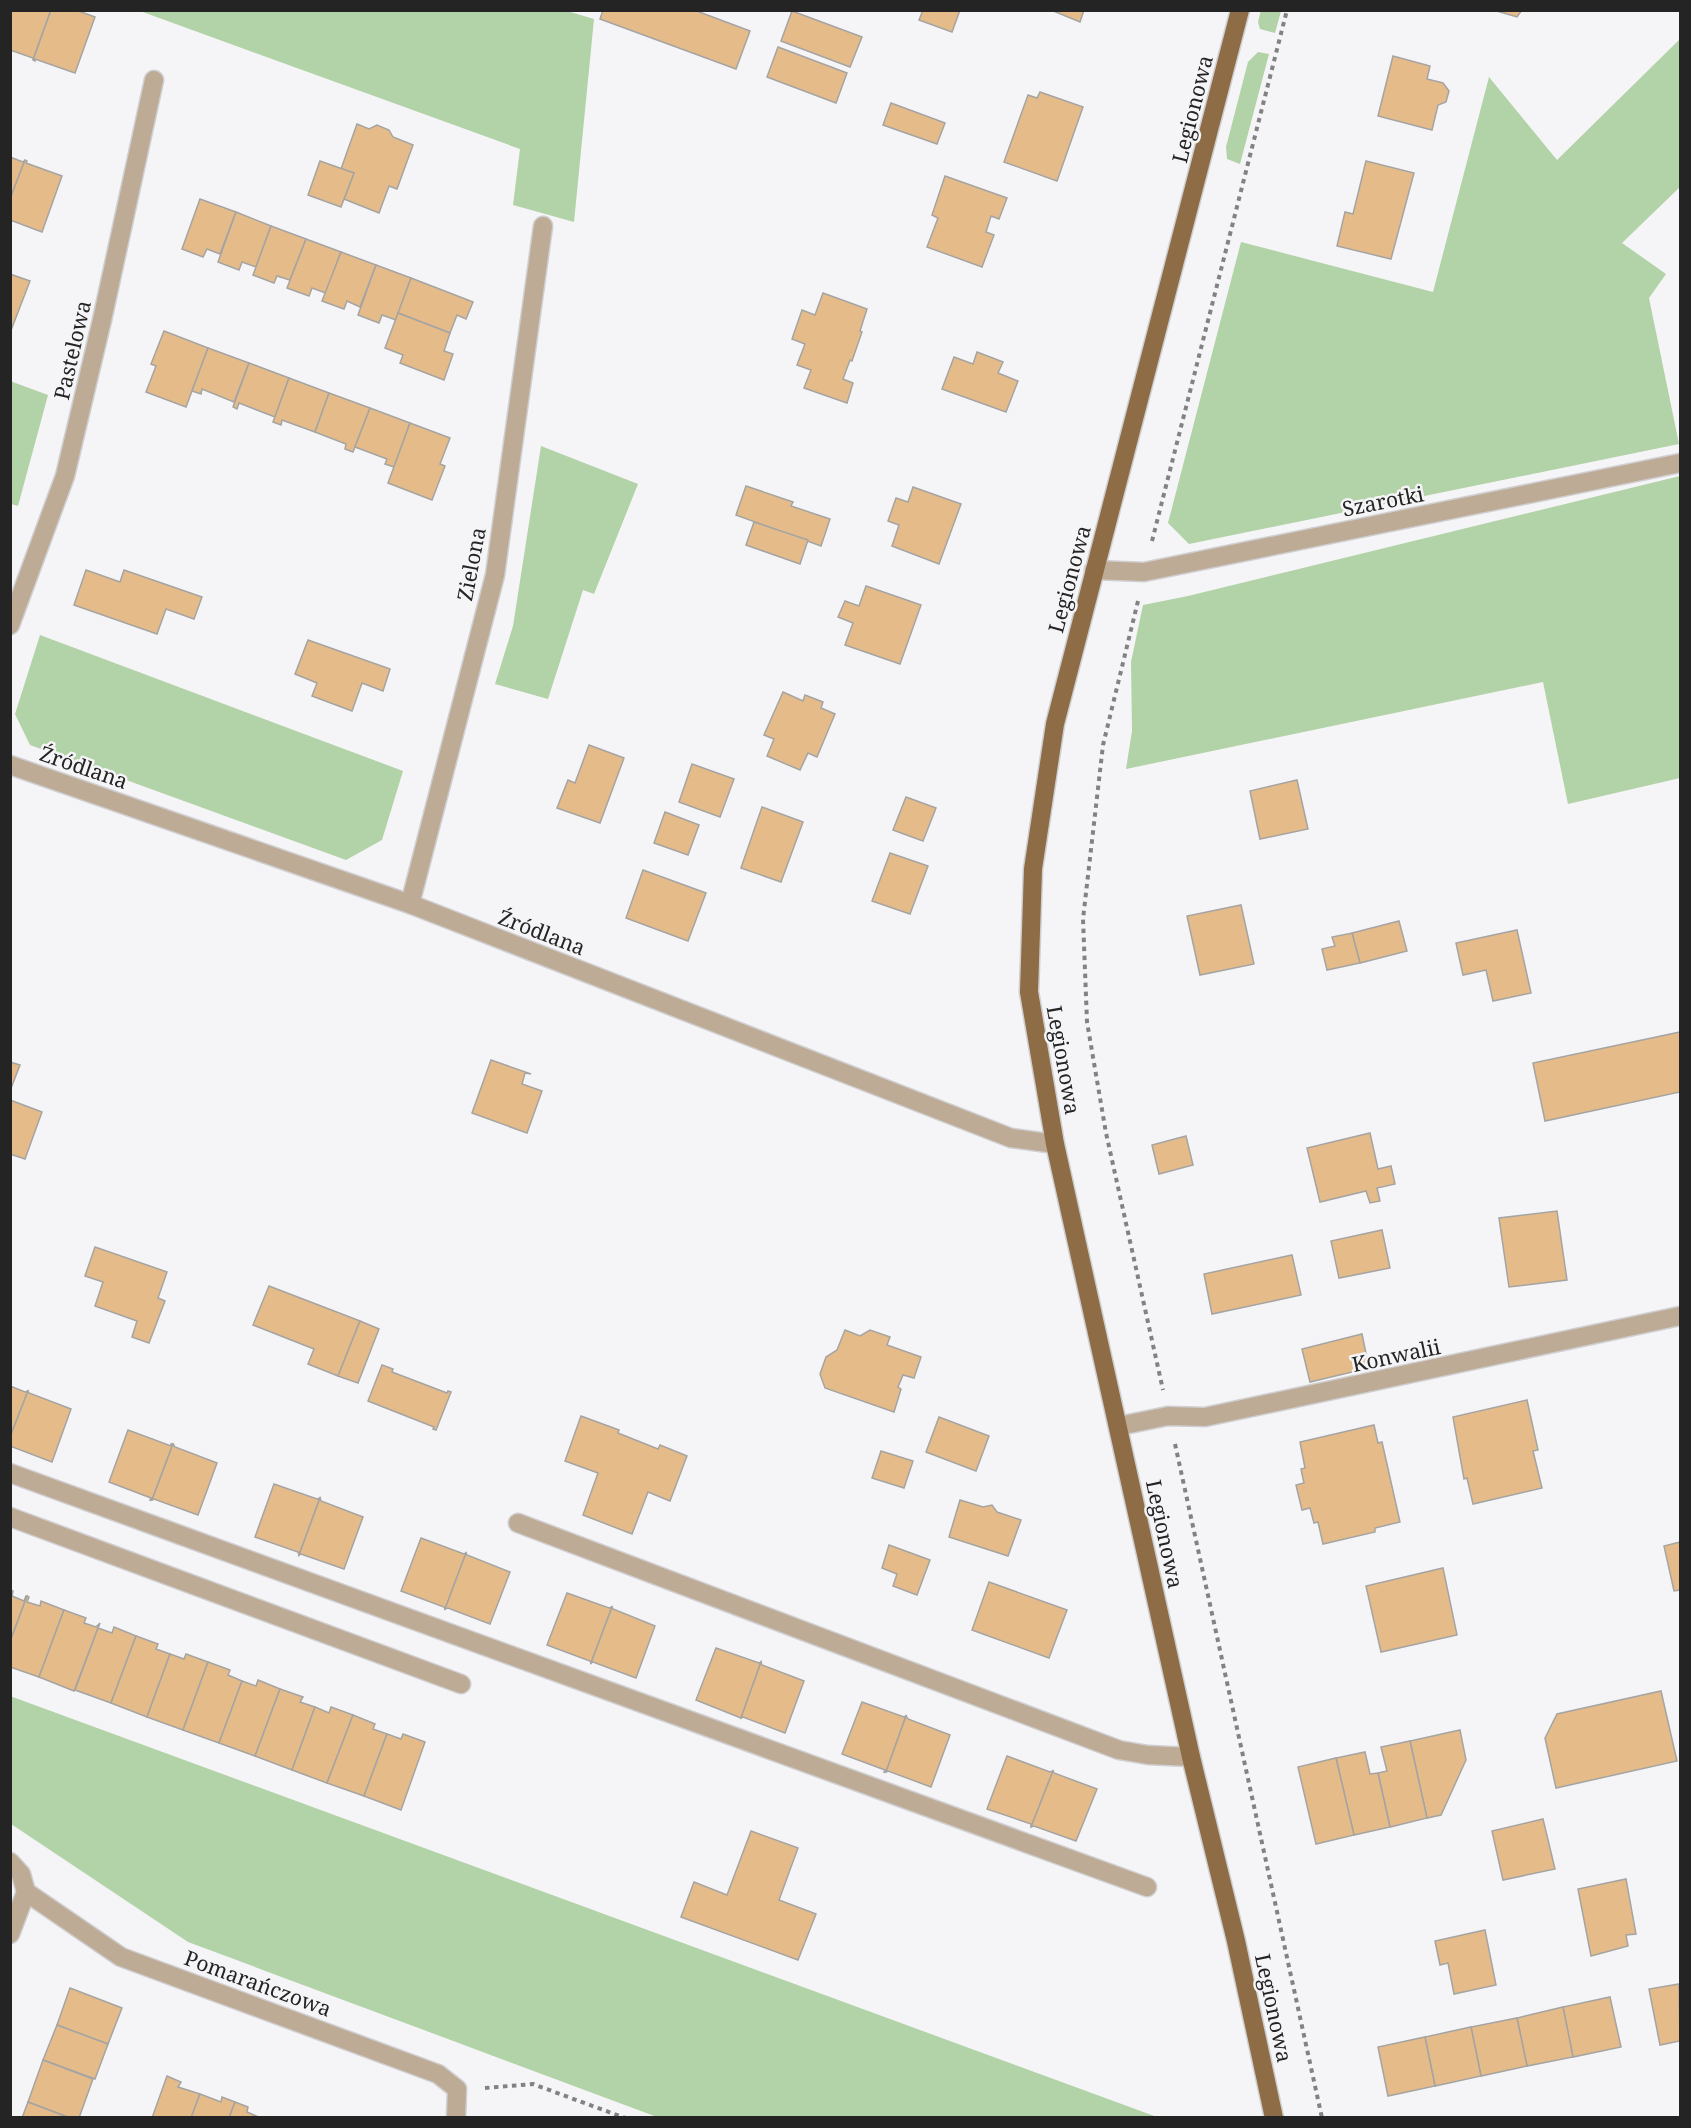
<svg xmlns="http://www.w3.org/2000/svg" width="1691" height="2128" font-family="'Noto Serif',serif">
<rect width="100%" height="100%" fill="#f5f5f7"/>
<g fill="#b2d2a7">
<polygon points="1261,10 1281,11 1275,33 1260,29 1258,22"/>
<polygon points="567,11 594,19 574,222 513,205 520,149 140,11"/>
<polygon points="1680,39 1680,187 1622,243 1666,274 1649,298 1679,444 1189,544 1168,523 1241,242 1433,292 1489,77 1557,160"/>
<polygon points="1258,52 1269,54 1240,164 1227,159 1226,147 1248,62"/>
<polygon points="10,381 48,395 18,506 11,504"/>
<polygon points="541,446 638,484 594,594 583,590 548,699 495,684 513,626"/>
<polygon points="1680,476 1680,778 1568,804 1543,682 1126,769 1132,731 1131,662 1143,605 1188,596"/>
<polygon points="40,635 403,771 382,840 346,860 30,745 15,714"/>
<polygon points="10,1696 1157,2117 657,2117 188,1942 11,1824"/>
</g>
<g fill="#e5bc89" stroke="#a5a4a3" stroke-width="1.5">
<polygon points="10,10 51,10 33,60 33,58 10,50"/>
<polygon points="51,10 76,10 95,17 75,73 35,59 35,61 33,60"/>
<polygon points="603,10 694,10 750,31 736,69 600,19"/>
<polygon points="923,10 960,10 952,32 919,20"/>
<polygon points="1051,10 1084,10 1080,22"/>
<polygon points="1493,10 1522,10 1517,17"/>
<polygon points="792,11 862,37 850,67 781,41"/>
<polygon points="778,47 847,73 836,103 767,77"/>
<polygon points="1393,56 1430,66 1427,79 1443,83 1449,91 1446,102 1438,105 1432,130 1378,116"/>
<polygon points="1040,92 1083,107 1057,181 1004,162 1028,95 1037,98"/>
<polygon points="891,103 945,123 937,144 883,125"/>
<polygon points="357,124 369,129 377,125 389,130 393,137 413,145 397,189 389,186 379,213 344,199 354,173 341,169"/>
<polygon points="10,157 23,162 25,160 10,199"/>
<polygon points="25,160 27,161 26,163 62,176 42,232 10,220 10,199"/>
<polygon points="320,161 354,173 341,207 308,195"/>
<polygon points="1366,161 1414,173 1391,259 1337,246 1345,212 1353,214"/>
<polygon points="945,176 1007,198 999,219 991,216 986,232 994,235 982,267 927,247 938,218 932,215"/>
<polygon points="200,199 236,212 220,254 207,249 203,257 182,249"/>
<polygon points="236,212 271,226 256,267 242,262 239,270 218,262"/>
<polygon points="271,226 306,239 290,280 277,276 274,283 253,275"/>
<polygon points="306,239 341,252 326,293 312,288 309,296 287,288"/>
<polygon points="341,252 376,265 360,307 347,301 344,309 322,301"/>
<polygon points="376,265 411,278 396,320 382,315 379,323 358,315"/>
<polygon points="10,274 30,281 10,333"/>
<polygon points="411,278 473,302 466,319 457,315 450,333 398,313"/>
<polygon points="823,293 867,309 860,331 862,332 852,361 850,360 843,379 853,383 847,403 804,388 811,370 797,365 805,344 792,339 802,310 815,315"/>
<polygon points="398,313 450,333 444,351 453,354 444,380 400,363 403,355 385,348"/>
<polygon points="164,331 208,348 186,407 146,392 156,366 151,364"/>
<polygon points="208,348 249,363 234,402 202,389 201,394 192,391"/>
<polygon points="977,352 1003,362 998,373 1018,381 1006,412 942,389 954,357 973,364"/>
<polygon points="249,363 289,378 275,417 239,403 237,409 233,407"/>
<polygon points="289,378 329,393 315,432 282,420 281,425 273,422"/>
<polygon points="329,393 370,408 353,452 345,449 346,444 315,432"/>
<polygon points="370,408 410,423 394,467 385,464 387,459 355,447"/>
<polygon points="410,423 450,438 440,464 445,466 432,500 388,483"/>
<polygon points="746,486 793,502 791,506 830,519 821,546 736,515"/>
<polygon points="913,487 961,504 939,564 892,546 899,525 888,521 896,498 908,502"/>
<polygon points="754,522 808,540 800,564 746,545"/>
<polygon points="86,570 120,582 124,570 202,597 194,619 166,609 157,634 74,605"/>
<polygon points="866,586 921,605 900,664 845,645 853,623 838,617 845,601 859,606"/>
<polygon points="308,640 390,669 383,691 362,683 352,711 312,696 317,683 295,674"/>
<polygon points="783,692 803,701 805,695 823,702 821,708 835,714 817,757 808,753 800,770 767,756 774,739 764,735"/>
<polygon points="589,745 624,758 600,823 557,808 568,780 575,783"/>
<polygon points="692,764 734,779 720,817 679,802"/>
<polygon points="1297,780 1308,829 1260,839 1250,791"/>
<polygon points="906,797 936,808 923,841 893,830"/>
<polygon points="762,807 803,822 781,882 741,868"/>
<polygon points="665,812 699,825 688,855 654,843"/>
<polygon points="890,853 928,866 910,914 872,901"/>
<polygon points="643,870 706,893 688,941 626,918"/>
<polygon points="1241,905 1254,964 1200,975 1187,916"/>
<polygon points="1399,921 1407,951 1360,963 1352,933"/>
<polygon points="1517,930 1531,993 1493,1001 1486,970 1463,975 1456,943"/>
<polygon points="1352,933 1360,963 1327,970 1322,949 1335,946 1332,937"/>
<polygon points="1680,1032 1680,1092 1545,1121 1533,1063"/>
<polygon points="491,1060 531,1074 525,1073 522,1084 542,1091 527,1133 472,1113"/>
<polygon points="10,1062 20,1065 10,1091"/>
<polygon points="10,1100 42,1112 25,1159 10,1154"/>
<polygon points="1370,1133 1378,1169 1391,1166 1395,1184 1377,1188 1380,1201 1370,1203 1366,1191 1320,1202 1307,1148"/>
<polygon points="1186,1136 1193,1165 1159,1174 1152,1145"/>
<polygon points="1557,1211 1567,1280 1509,1287 1499,1218"/>
<polygon points="1382,1230 1390,1268 1339,1278 1331,1241"/>
<polygon points="95,1247 167,1272 158,1298 165,1301 149,1343 132,1337 137,1321 95,1306 103,1282 85,1276"/>
<polygon points="1292,1255 1301,1295 1212,1314 1204,1274"/>
<polygon points="269,1286 360,1321 338,1376 308,1364 314,1349 253,1325"/>
<polygon points="360,1321 379,1329 358,1383 338,1376"/>
<polygon points="845,1330 860,1336 870,1330 890,1337 887,1345 921,1357 914,1378 903,1375 898,1387 901,1389 894,1412 825,1388 820,1374 826,1357 837,1350"/>
<polygon points="1362,1334 1369,1368 1310,1382 1302,1349"/>
<polygon points="382,1365 393,1369 392,1372 447,1393 448,1391 451,1392 436,1430 433,1429 434,1427 368,1401"/>
<polygon points="10,1386 25,1392 28,1391 10,1437"/>
<polygon points="28,1391 29,1393 71,1409 52,1462 10,1446 10,1437"/>
<polygon points="1527,1400 1538,1450 1533,1451 1542,1488 1473,1504 1467,1478 1464,1479 1453,1417"/>
<polygon points="581,1416 619,1430 618,1433 658,1449 660,1445 687,1456 670,1501 648,1492 632,1534 583,1515 598,1473 565,1461"/>
<polygon points="939,1417 989,1436 976,1471 926,1452"/>
<polygon points="1374,1425 1378,1443 1382,1442 1400,1522 1375,1528 1375,1532 1323,1544 1318,1522 1314,1523 1310,1508 1302,1510 1296,1485 1304,1483 1301,1469 1305,1468 1300,1442"/>
<polygon points="128,1430 171,1446 171,1444 173,1444 152,1500 150,1500 151,1498 109,1482"/>
<polygon points="173,1444 175,1447 217,1463 198,1515 154,1499 152,1500"/>
<polygon points="881,1451 913,1461 904,1488 872,1478"/>
<polygon points="274,1484 317,1499 320,1498 299,1555 298,1552 255,1537"/>
<polygon points="320,1498 321,1501 363,1517 344,1569 301,1554 299,1555"/>
<polygon points="960,1500 983,1507 992,1505 997,1512 1021,1520 1008,1556 949,1537"/>
<polygon points="421,1538 464,1554 466,1553 445,1609 444,1607 401,1591"/>
<polygon points="1680,1542 1680,1590 1674,1591 1664,1546"/>
<polygon points="889,1545 930,1560 917,1595 893,1586 897,1574 882,1568"/>
<polygon points="466,1553 467,1555 510,1572 490,1624 448,1608 445,1609"/>
<polygon points="1443,1568 1457,1635 1381,1652 1366,1586"/>
<polygon points="989,1582 1067,1610 1049,1658 972,1630"/>
<polygon points="10,1590 13,1591 12,1596 24,1601 26,1596 27,1596 10,1642"/>
<polygon points="567,1593 609,1608 612,1607 591,1663 590,1661 547,1645"/>
<polygon points="27,1596 29,1597 27,1602 40,1606 41,1601 64,1610 39,1677 10,1667 10,1642"/>
<polygon points="612,1607 613,1609 655,1626 636,1678 593,1662 591,1663"/>
<polygon points="64,1610 86,1618 84,1623 96,1627 100,1623 74,1691 39,1677"/>
<polygon points="114,1627 136,1636 111,1703 75,1690 98,1628 112,1633"/>
<polygon points="136,1636 158,1644 156,1649 170,1654 147,1717 111,1703"/>
<polygon points="716,1648 759,1663 761,1662 741,1718 696,1700"/>
<polygon points="170,1654 184,1659 186,1654 208,1662 183,1730 147,1717"/>
<polygon points="208,1662 230,1670 228,1675 242,1681 219,1743 183,1730"/>
<polygon points="761,1662 762,1665 804,1681 785,1733 743,1717 741,1718"/>
<polygon points="258,1680 280,1689 255,1756 219,1743 242,1681 256,1686"/>
<polygon points="280,1689 303,1697 300,1702 315,1707 292,1770 255,1756"/>
<polygon points="1661,1691 1677,1761 1556,1788 1545,1738 1557,1714"/>
<polygon points="862,1702 904,1717 906,1716 886,1772 884,1772 885,1770 842,1754"/>
<polygon points="315,1707 329,1713 331,1707 353,1715 327,1783 292,1770"/>
<polygon points="353,1715 375,1724 373,1729 387,1734 364,1796 327,1783"/>
<polygon points="906,1716 908,1719 950,1735 931,1787 888,1771 886,1772"/>
<polygon points="1460,1730 1466,1760 1441,1815 1427,1818 1410,1741"/>
<polygon points="387,1734 401,1739 403,1734 425,1742 401,1810 364,1796"/>
<polygon points="1410,1741 1427,1818 1390,1827 1378,1773 1387,1771 1381,1747"/>
<polygon points="1365,1752 1370,1774 1378,1773 1390,1827 1354,1835 1336,1758"/>
<polygon points="1007,1756 1050,1772 1053,1771 1031,1827 1031,1824 987,1809"/>
<polygon points="1336,1758 1354,1835 1316,1844 1298,1767"/>
<polygon points="1053,1771 1054,1773 1097,1789 1076,1841 1034,1826 1031,1827"/>
<polygon points="1543,1819 1555,1869 1503,1880 1492,1831"/>
<polygon points="751,1831 798,1848 779,1900 816,1914 798,1960 681,1917 694,1882 727,1895"/>
<polygon points="1626,1879 1636,1934 1626,1935 1628,1946 1591,1956 1578,1889"/>
<polygon points="1485,1930 1496,1985 1454,1994 1448,1963 1440,1965 1435,1941"/>
<polygon points="1679,1984 1680,2041 1660,2045 1649,1989"/>
<polygon points="70,1988 122,2008 108,2044 57,2025"/>
<polygon points="1610,1997 1621,2047 1573,2057 1563,2007"/>
<polygon points="1563,2007 1573,2057 1527,2066 1517,2018"/>
<polygon points="1517,2018 1527,2066 1481,2076 1471,2027"/>
<polygon points="57,2025 108,2044 95,2079 43,2060"/>
<polygon points="1471,2027 1481,2076 1435,2086 1425,2037"/>
<polygon points="1425,2037 1435,2086 1388,2096 1378,2047"/>
<polygon points="43,2060 93,2079 79,2118 70,2118 28,2102"/>
<polygon points="167,2076 181,2082 178,2087 200,2094 191,2118 152,2118"/>
<polygon points="200,2094 221,2102 222,2097 235,2102 229,2118 191,2118"/>
<polygon points="28,2102 70,2118 22,2118"/>
<polygon points="235,2102 248,2107 247,2112 261,2118 229,2118"/>
</g>
<g fill="none" stroke-linecap="round" stroke-linejoin="round">
<defs>
<g id="minor">
<polyline points="1094,570 1144,572 1680,463"/>
<polyline points="10,625 65,476 102,320 154,80"/>
<polyline points="10,765 410,904 1011,1138 1055,1144"/>
<polyline points="410,904 495,575 543,226"/>
<polyline points="1119,1426 1168,1416 1205,1417 1680,1316"/>
<polyline points="10,1473 1147,1887"/>
<polyline points="10,1517 461,1684"/>
<polyline points="518,1523 1119,1750 1148,1755 1191,1757"/>
<polyline points="10,1862 21,1874 26,1892"/>
<polyline points="26,1892 121,1957 438,2074 457,2089 456,2118"/>
<polyline points="10,1934 26,1892"/>
</g>
<polyline id="major" points="1240,10 1055,724 1033,869 1029,992 1055,1144 1191,1757 1236,1941 1274,2118"/>
</defs>
<use href="#minor" stroke="#cfcfd1" stroke-width="21"/>
<use href="#major" stroke="#cfcfd1" stroke-width="21"/>
<g stroke="#828284" stroke-width="4" stroke-dasharray="4.5 4.5" stroke-linecap="butt">
<polyline points="1152,541 1287,10"/>
<polyline points="1138,601 1103,745 1083,919 1087,1022 1106,1133 1163,1390"/>
<polyline points="1175,1444 1322,2118"/>
<polyline points="485,2088 533,2084 625,2118"/>
</g>
<use href="#minor" stroke="#beab96" stroke-width="18"/>
<use href="#major" stroke="#8e6c45" stroke-width="18"/>
</g>
<g text-anchor="middle" dominant-baseline="central" stroke-width="5" stroke-linejoin="round" paint-order="stroke">
<g font-size="21" fill="#242425" stroke="#f5f5f7">
<text transform="translate(1192 109) rotate(-76)">Legionowa</text>
<text transform="translate(72 350) rotate(-77)">Pastelowa</text>
<text transform="translate(1383 501) rotate(-11)">Szarotki</text>
<text transform="translate(471 564) rotate(-79)">Zielona</text>
<text transform="translate(1069 579) rotate(-75)">Legionowa</text>
<text transform="translate(84 767) rotate(19)">Źródlana</text>
<text transform="translate(542 932) rotate(21)">Źródlana</text>
<text transform="translate(1064 1060) rotate(80)">Legionowa</text>
<text transform="translate(1396 1355) rotate(-12)">Konwalii</text>
<text transform="translate(1165 1534) rotate(78)">Legionowa</text>
<text transform="translate(258 1983) rotate(20)">Pomarańczowa</text>
<text transform="translate(1274 2008) rotate(78)">Legionowa</text>
</g>
</g>
<rect width="1691" height="2128" fill="none" stroke="#242425" stroke-width="24"/>
</svg>
